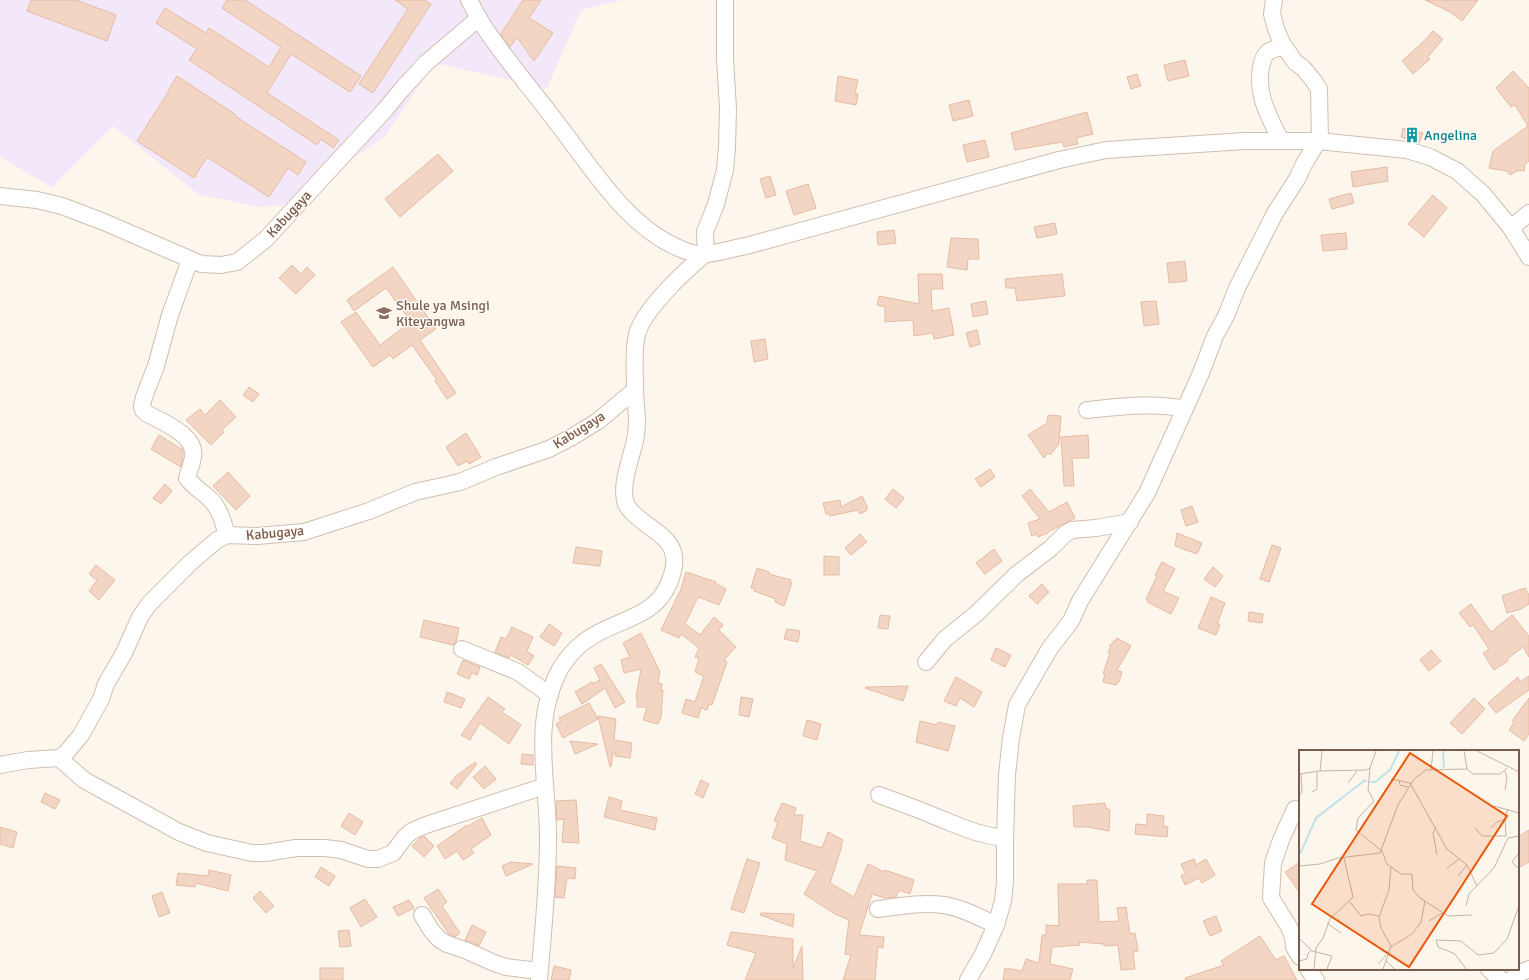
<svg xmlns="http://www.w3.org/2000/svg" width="1529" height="980" font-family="Signika,sans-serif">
<rect width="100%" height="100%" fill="#fdf6ec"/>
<polygon fill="#f3e8fa" points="0,0 623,0 581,10 547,88 435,63 384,137 288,204 258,207 198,194 113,126 52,187 0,157"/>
<g fill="#f3d5c3" stroke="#e6bba3">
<polygon points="31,0 76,0 116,15 107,41 27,11"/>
<polygon points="227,0 245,0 361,76 350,92 291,54 267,93 339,140 333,148 321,139 317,145 189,60 197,49 156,23 165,8 206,33 209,28 269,67 281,47 222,8"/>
<polygon points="395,0 424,0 431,4 373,93 359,84 408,9"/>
<polygon points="523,0 541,0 529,18 553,33 534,61 517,37 510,47 501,34"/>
<polygon points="1425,0 1478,0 1462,21 1450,12"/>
<polygon points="1433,31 1443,39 1428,57 1430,59 1413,74 1402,61 1424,41"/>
<polygon points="1185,60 1189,76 1168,81 1164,65"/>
<polygon points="1513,71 1529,88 1529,161 1525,164 1524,171 1519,170 1510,175 1507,171 1489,168 1493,151 1528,126 1515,105 1511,107 1496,88"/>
<polygon points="1137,74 1141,86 1131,89 1127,77"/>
<polygon points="177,76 236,115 235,116 306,162 298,175 288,168 269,197 207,157 194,178 137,141 169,91 168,91"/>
<polygon points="838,76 858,80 855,93 858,94 856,105 835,101"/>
<polygon points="969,100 973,116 953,121 949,105"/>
<polygon points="1087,112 1093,134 1076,138 1078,144 1064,147 1062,142 1015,150 1011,133"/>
<polygon points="1403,128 1423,133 1419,143 1401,137"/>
<polygon points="985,140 989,157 967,162 963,145"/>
<polygon points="438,154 453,171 400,217 385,199"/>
<polygon points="1387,167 1388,181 1353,187 1351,172"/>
<polygon points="770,176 776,195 766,198 760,179"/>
<polygon points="808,184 816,208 794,215 786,191"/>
<polygon points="1351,193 1354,203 1332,209 1329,199"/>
<polygon points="1433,195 1447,208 1424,237 1408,224"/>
<polygon points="1055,223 1057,234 1037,238 1034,227"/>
<polygon points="894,230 896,243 878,245 877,232"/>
<polygon points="1346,233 1347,249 1323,251 1321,235"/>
<polygon points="951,238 978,239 979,259 968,259 967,270 947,267"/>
<polygon points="1185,261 1187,281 1169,283 1167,263"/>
<polygon points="292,265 301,274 307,267 315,275 296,294 279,278"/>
<polygon points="393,267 436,329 420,340 456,393 447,399 435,381 437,380 412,345 393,359 390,355 373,367 341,322 356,312 380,345 411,322 386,288 354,311 347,300"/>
<polygon points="918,274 942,274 943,289 931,289 932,311 949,308 954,335 934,339 933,333 914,336 913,320 885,322 885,307 877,305 879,296 919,304"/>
<polygon points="1062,274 1065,296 1017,301 1015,288 1006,288 1005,279"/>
<polygon points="986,301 988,314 973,317 971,304"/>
<polygon points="1156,301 1159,324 1144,326 1141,302"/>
<polygon points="977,330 980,344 970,347 966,333"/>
<polygon points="765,339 768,359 754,362 751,341"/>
<polygon points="249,387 259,394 253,402 243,395"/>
<polygon points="220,400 236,417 222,430 224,432 211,445 186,420 200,409 205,415"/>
<polygon points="1048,415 1061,416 1059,444 1050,455 1048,453 1044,458 1028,435 1047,423"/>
<polygon points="466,433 481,457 469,464 467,461 458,466 446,447"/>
<polygon points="159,435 183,450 183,456 181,467 151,449"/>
<polygon points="1088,435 1089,458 1072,458 1074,486 1064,486 1061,437"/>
<polygon points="990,469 995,477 981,487 975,479"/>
<polygon points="228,472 250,496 236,510 213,486"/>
<polygon points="165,484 172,491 161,504 153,498"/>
<polygon points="893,489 904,498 896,508 885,499"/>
<polygon points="1030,489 1049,512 1067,502 1075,518 1048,532 1048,533 1038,537 1037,534 1032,536 1028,523 1040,519 1022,496"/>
<polygon points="862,496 867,506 867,510 860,514 858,510 830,516 829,514 826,514 823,503 840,500 841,507"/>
<polygon points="1192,506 1198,522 1186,526 1181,510"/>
<polygon points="1177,533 1202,543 1197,554 1175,546"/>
<polygon points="860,534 867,542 851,555 845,548"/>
<polygon points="1272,545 1281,548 1269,582 1260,579"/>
<polygon points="576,547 602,551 600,566 573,563"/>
<polygon points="994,549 1002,561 985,574 976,563"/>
<polygon points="824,556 839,557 839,575 824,575"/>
<polygon points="1162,562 1175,569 1163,591 1179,598 1171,614 1147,602 1148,600 1146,599 1157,576 1155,575"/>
<polygon points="96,565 115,580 99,600 89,591 97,580 89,574"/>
<polygon points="1213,567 1223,576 1215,587 1204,579"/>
<polygon points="757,568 769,572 769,574 791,580 790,582 792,583 784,606 775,602 776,599 754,591 755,589 751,588"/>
<polygon points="686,572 716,582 715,583 726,589 719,605 698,597 685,624 700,635 714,617 723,625 719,630 736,647 724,660 727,662 712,705 709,704 707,710 701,708 698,718 682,713 686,699 695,702 704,676 695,672 699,658 695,657 699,648 681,634 679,638 661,630 681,589"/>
<polygon points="1042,584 1049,592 1037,604 1029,596"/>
<polygon points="1525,588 1529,595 1529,604 1521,609 1507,613 1502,596"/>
<polygon points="1211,597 1225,603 1217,624 1220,624 1216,635 1198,628"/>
<polygon points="1471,604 1491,632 1512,615 1529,636 1529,657 1523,647 1507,659 1508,661 1494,670 1483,653 1489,649 1473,625 1470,627 1459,613"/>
<polygon points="1249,612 1263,614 1262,623 1248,621"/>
<polygon points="880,615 890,616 888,629 878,628"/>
<polygon points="424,620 459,628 456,642 453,645 420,637"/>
<polygon points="549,624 562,633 554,646 540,637"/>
<polygon points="512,627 533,637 527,651 534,656 528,665 511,655 509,658 495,652 501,637 506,639"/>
<polygon points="787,629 800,631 798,642 784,639"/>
<polygon points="641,633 660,672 658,683 662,684 661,690 663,690 661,717 658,724 643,720 647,707 637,707 637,696 636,697 641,669 624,673 621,660 630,657 623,643"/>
<polygon points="1117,638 1131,646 1117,670 1122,672 1119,682 1117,682 1116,685 1103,682 1105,674 1103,674 1110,653 1108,652 1111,647 1109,646"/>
<polygon points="996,648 1011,655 1005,667 991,660"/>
<polygon points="1431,650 1441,661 1429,671 1420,660"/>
<polygon points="463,660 480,667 477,675 472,673 469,679 457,674"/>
<polygon points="601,664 625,702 615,708 605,688 582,704 575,692 592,682 593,684 600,680 594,668"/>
<polygon points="1529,676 1529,690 1496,713 1488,703 1518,677 1520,682"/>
<polygon points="956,677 982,692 974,707 960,698 956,706 944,701"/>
<polygon points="908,686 903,701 865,688 866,687"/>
<polygon points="447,692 465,699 461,708 444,702"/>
<polygon points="488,697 505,709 502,712 521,725 509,744 480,723 470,740 461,735"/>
<polygon points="741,697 753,699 749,717 739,715"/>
<polygon points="1474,698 1485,709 1462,734 1450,723"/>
<polygon points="1529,698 1529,734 1524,741 1509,730 1514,723 1512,721"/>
<polygon points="589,703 598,719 563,738 556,724 561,721 559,718"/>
<polygon points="598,716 616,719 614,740 632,743 630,758 615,756 616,753 613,753 611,767 610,767"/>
<polygon points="807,720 821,724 817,740 803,736"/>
<polygon points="920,721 937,725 938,722 955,726 948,751 916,742"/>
<polygon points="570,741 598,744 575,754"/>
<polygon points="522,754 533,755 533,765 521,764"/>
<polygon points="475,762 477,764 457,789 450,783 455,777"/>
<polygon points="485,766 496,779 484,789 473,777"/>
<polygon points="701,780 709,784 703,798 695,794"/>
<polygon points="45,793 60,800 55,809 41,802"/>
<polygon points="609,797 622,801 620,810 657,818 655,830 604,817"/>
<polygon points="576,800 579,843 562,842 564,819 557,820 556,801"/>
<polygon points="782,803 796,808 794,815 803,815 800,841 822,848 828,832 843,840 841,845 842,846 830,883 854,897 868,864 884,872 885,870 914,880 910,894 899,890 896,897 885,898 872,894 859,935 884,937 883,948 878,947 875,980 843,980 851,955 845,954 849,920 835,914 804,894 817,871 785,860 787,844 772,838 778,822 774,821"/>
<polygon points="1105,803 1106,808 1110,810 1109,831 1088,827 1074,827 1073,806"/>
<polygon points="349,813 363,822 355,835 341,826"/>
<polygon points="1147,814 1164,816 1163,826 1168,827 1167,837 1135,834 1136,824 1147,825"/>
<polygon points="482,818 491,835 471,849 474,853 463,860 457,851 445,859 437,846 467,825 468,826"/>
<polygon points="0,827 17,832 13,848 0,844"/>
<polygon points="1529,830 1529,862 1518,868 1518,837"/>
<polygon points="424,836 434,846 424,857 412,846 420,838"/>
<polygon points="747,859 760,863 744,913 731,909"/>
<polygon points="1194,859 1196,865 1206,859 1215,875 1202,883 1199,878 1185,885 1181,876 1185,873 1181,864"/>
<polygon points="511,862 533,864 506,876 502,866"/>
<polygon points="1300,862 1300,893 1285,872"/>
<polygon points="557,866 576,868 575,879 567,878 564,898 555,897"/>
<polygon points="321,867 335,876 329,886 315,877"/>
<polygon points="209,870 231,875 228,891 196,883 195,887 176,885 178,873 208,876"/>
<polygon points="1087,880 1097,880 1099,922 1119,921 1117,908 1126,907 1130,934 1135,933 1138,951 1133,952 1135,969 1121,970 1118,945 1104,946 1104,944 1079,942 1080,945 1052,947 1050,964 1073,969 1070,980 1003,980 1005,968 1022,971 1026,959 1039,963 1042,935 1046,935 1046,925 1059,926 1058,884 1087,884"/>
<polygon points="438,889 447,902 442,906 460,933 455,937 449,934 424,898"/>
<polygon points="260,891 274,906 266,913 253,898"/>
<polygon points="162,892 170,913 159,917 152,896"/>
<polygon points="365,899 377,917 361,927 350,908"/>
<polygon points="409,900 414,908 398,916 393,907"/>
<polygon points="761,913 794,914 793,927 760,915"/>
<polygon points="1216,916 1222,931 1210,936 1203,921"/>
<polygon points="472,925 486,932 479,946 465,940"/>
<polygon points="349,930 351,946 340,947 338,931"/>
<polygon points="731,932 793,939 793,968 802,946 803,980 745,980 756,953 727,945"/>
<polygon points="1260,936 1276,960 1284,956 1297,980 1185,980 1185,978 1224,965 1221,961"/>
<polygon points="554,966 571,970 569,980 551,980"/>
<rect x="320" y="968" width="23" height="12"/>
</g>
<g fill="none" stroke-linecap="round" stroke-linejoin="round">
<defs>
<g id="minor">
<path d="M469,0c4,6 6,13 10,19 23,37 52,69 78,104 36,46 73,110 132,129 18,6 39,-3 57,-6l313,-86 47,-10 139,-9h73l89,9 23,7 27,14 26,23 28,34 18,29"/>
<polyline points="1274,0 1272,14 1276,29 1282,43 1295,62 1303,68 1313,80 1319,89 1320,141"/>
<path d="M1281,141c-12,-25 -25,-45 -20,-74 1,-5 2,-10 6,-14 4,-4 12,-5 17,-6"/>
<polyline points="0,196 37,200 62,206 104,222 201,264 221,265 237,262 266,239 384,111 403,88 426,63 479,18"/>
<polyline points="1511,228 1529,213"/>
<polyline points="706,254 705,232 716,204 720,189 725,170 727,147 728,109 725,59 725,0"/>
<path d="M190,260l-20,55 -14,51 -12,31 -2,9 1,4 3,3c16,9 51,22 47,44 -1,7 -4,14 -6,21 6,8 15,14 23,21 10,10 13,23 17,36"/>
<path d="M1087,410c31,-3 67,-8 98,-1"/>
<polyline points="462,649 518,672 550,695"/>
<polyline points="926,662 945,639 976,614 1017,574 1051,548 1065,534 1072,530 1096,528 1130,522"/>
<polyline points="59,758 84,780 179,832 207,843 252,853 265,853 296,848 325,848 341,850 368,859 378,859 393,853 405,837 412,831 426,825 545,786"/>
<polyline points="0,765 28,760 59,758 66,753 81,735 101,699 106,684 124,653 140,617 149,604 190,563 217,540 227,535 257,536 304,532 369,511 415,492 460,482 496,467 549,449 572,437 598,421 635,390"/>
<path d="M879,795c19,7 37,13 55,21 26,10 42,19 71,22"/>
<polyline points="1295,809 1281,840 1273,863 1271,898 1289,927 1293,937 1294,947 1300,957"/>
<path d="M878,909c22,-3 44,-7 66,-4 18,3 35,12 52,20"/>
<polyline points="422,915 431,930 439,939 447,944 465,950 494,963 506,967 539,971"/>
<polyline points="1308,969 1316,980"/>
<polyline points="1489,969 1501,980"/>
<path d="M539,980c4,-47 9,-95 9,-142 0,-58 -17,-115 12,-169 7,-11 15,-21 25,-28 33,-25 76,-20 88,-70 8,-32 -21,-39 -39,-57 -3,-3 -6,-6 -8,-10 -7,-20 7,-49 10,-69 3,-16 -1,-31 -1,-46 0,-18 -2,-38 2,-55 7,-25 47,-62 67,-79"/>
<polyline points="968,980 983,954 996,925 1003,901 1005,882 1005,838 1007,775 1011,738 1017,705 1050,648 1071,621 1080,601 1147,493 1201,373 1215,336 1226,316 1237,288 1275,213 1297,179 1304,164 1318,141"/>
<polyline points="1511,980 1518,974 1529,969"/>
</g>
</defs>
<use href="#minor" stroke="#d1beb0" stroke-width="18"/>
<use href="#minor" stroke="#fff" stroke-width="16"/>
</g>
<defs>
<symbol id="building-bare" viewBox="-9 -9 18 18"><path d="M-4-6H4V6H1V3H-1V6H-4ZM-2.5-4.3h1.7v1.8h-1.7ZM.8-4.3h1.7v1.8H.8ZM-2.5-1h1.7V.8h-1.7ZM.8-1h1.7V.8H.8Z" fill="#0f9aa8" stroke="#fffaf3" stroke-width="2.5" paint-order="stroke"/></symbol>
<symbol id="school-bare" viewBox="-9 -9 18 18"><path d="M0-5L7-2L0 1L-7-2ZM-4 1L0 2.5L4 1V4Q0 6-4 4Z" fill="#8d6e63" stroke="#fffaf3" stroke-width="2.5" paint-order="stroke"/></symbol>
</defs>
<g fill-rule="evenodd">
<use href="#building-bare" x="1401" y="124" width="22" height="22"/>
<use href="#school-bare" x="373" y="302" width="22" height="22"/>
</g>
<g text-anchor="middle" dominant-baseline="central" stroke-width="3" stroke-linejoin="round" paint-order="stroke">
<g font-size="14" fill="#0d838f" stroke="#fffaf3" text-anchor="start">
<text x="1424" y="135">Angelina</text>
</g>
<g font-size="14" fill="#7a5c4d" stroke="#fffaf3">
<text transform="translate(289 214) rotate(-47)">Kabugaya</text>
<text transform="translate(579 430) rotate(-32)">Kabugaya</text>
<text transform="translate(275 533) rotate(-5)">Kabugaya</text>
</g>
<g font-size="14" fill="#785e54" stroke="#fffaf3" text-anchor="start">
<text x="396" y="305">Shule ya Msingi<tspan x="396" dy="16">Kiteyangwa</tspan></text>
</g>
</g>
<g transform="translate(1299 750)">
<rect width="220" height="220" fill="#fdf6ec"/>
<path fill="none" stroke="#bfe3e8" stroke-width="2" d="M144,1l1,17M71,32h5l15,-12 9,-19M0,100l2,2 15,-34 48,-37h3"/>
<path fill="none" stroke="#c5b3a7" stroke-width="1" d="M178,1l42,21M71,18l-2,22 6,11 -16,17 -2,12 26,21M168,19l6,5h27l7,-6M132,20l2,-19M21,21l2,-20M206,21l2,7 -2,12M0,24l21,-3 46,-1 4,-2 6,-17M92,29l19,4M100,30l1,5 8,2M49,33l9,-12M111,33l37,66 20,16 10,21M13,42l5,-3v-18M0,46l3,-4 -1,-18M195,56l25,7M137,77l-3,6 4,22M176,78l7,8h24M192,78l6,-6 9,-3M207,86l-1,-19 3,-8M83,101l5,13 14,10h11l1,16 7,8 28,18 24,-1M220,103l-7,9 7,7M0,116l21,-2 18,-6 42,-5 18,-48 16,-26 12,-9 41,-1 -3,-18M148,118l12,-9M159,126l9,-11M51,152l11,14 7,-2 11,2M167,156l3,-12 25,-26 14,-30 11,-2M130,171l13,-8M28,173l14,10M0,188l13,13 20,5 -5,13M92,197l21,-13 9,-12 4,-21M0,211l8,-2 1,-6 3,-2M87,211l9,8M79,214l8,-9M15,219l2,-21 7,-10 7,-19 23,-22 -9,-39M84,219l8,-23 -10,-18 -2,-11 10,-27 2,-23M167,219l-11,-15 -17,-7 -2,-7 25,1 17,14 16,-2 13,-14 12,-33"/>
<path fill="#e8590c" fill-opacity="0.15" stroke="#e8590c" stroke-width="2" d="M111,3l97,63 -98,151 -97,-63z"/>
<rect width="220" height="220" fill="none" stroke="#7a5c4d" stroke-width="2"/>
</g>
</svg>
